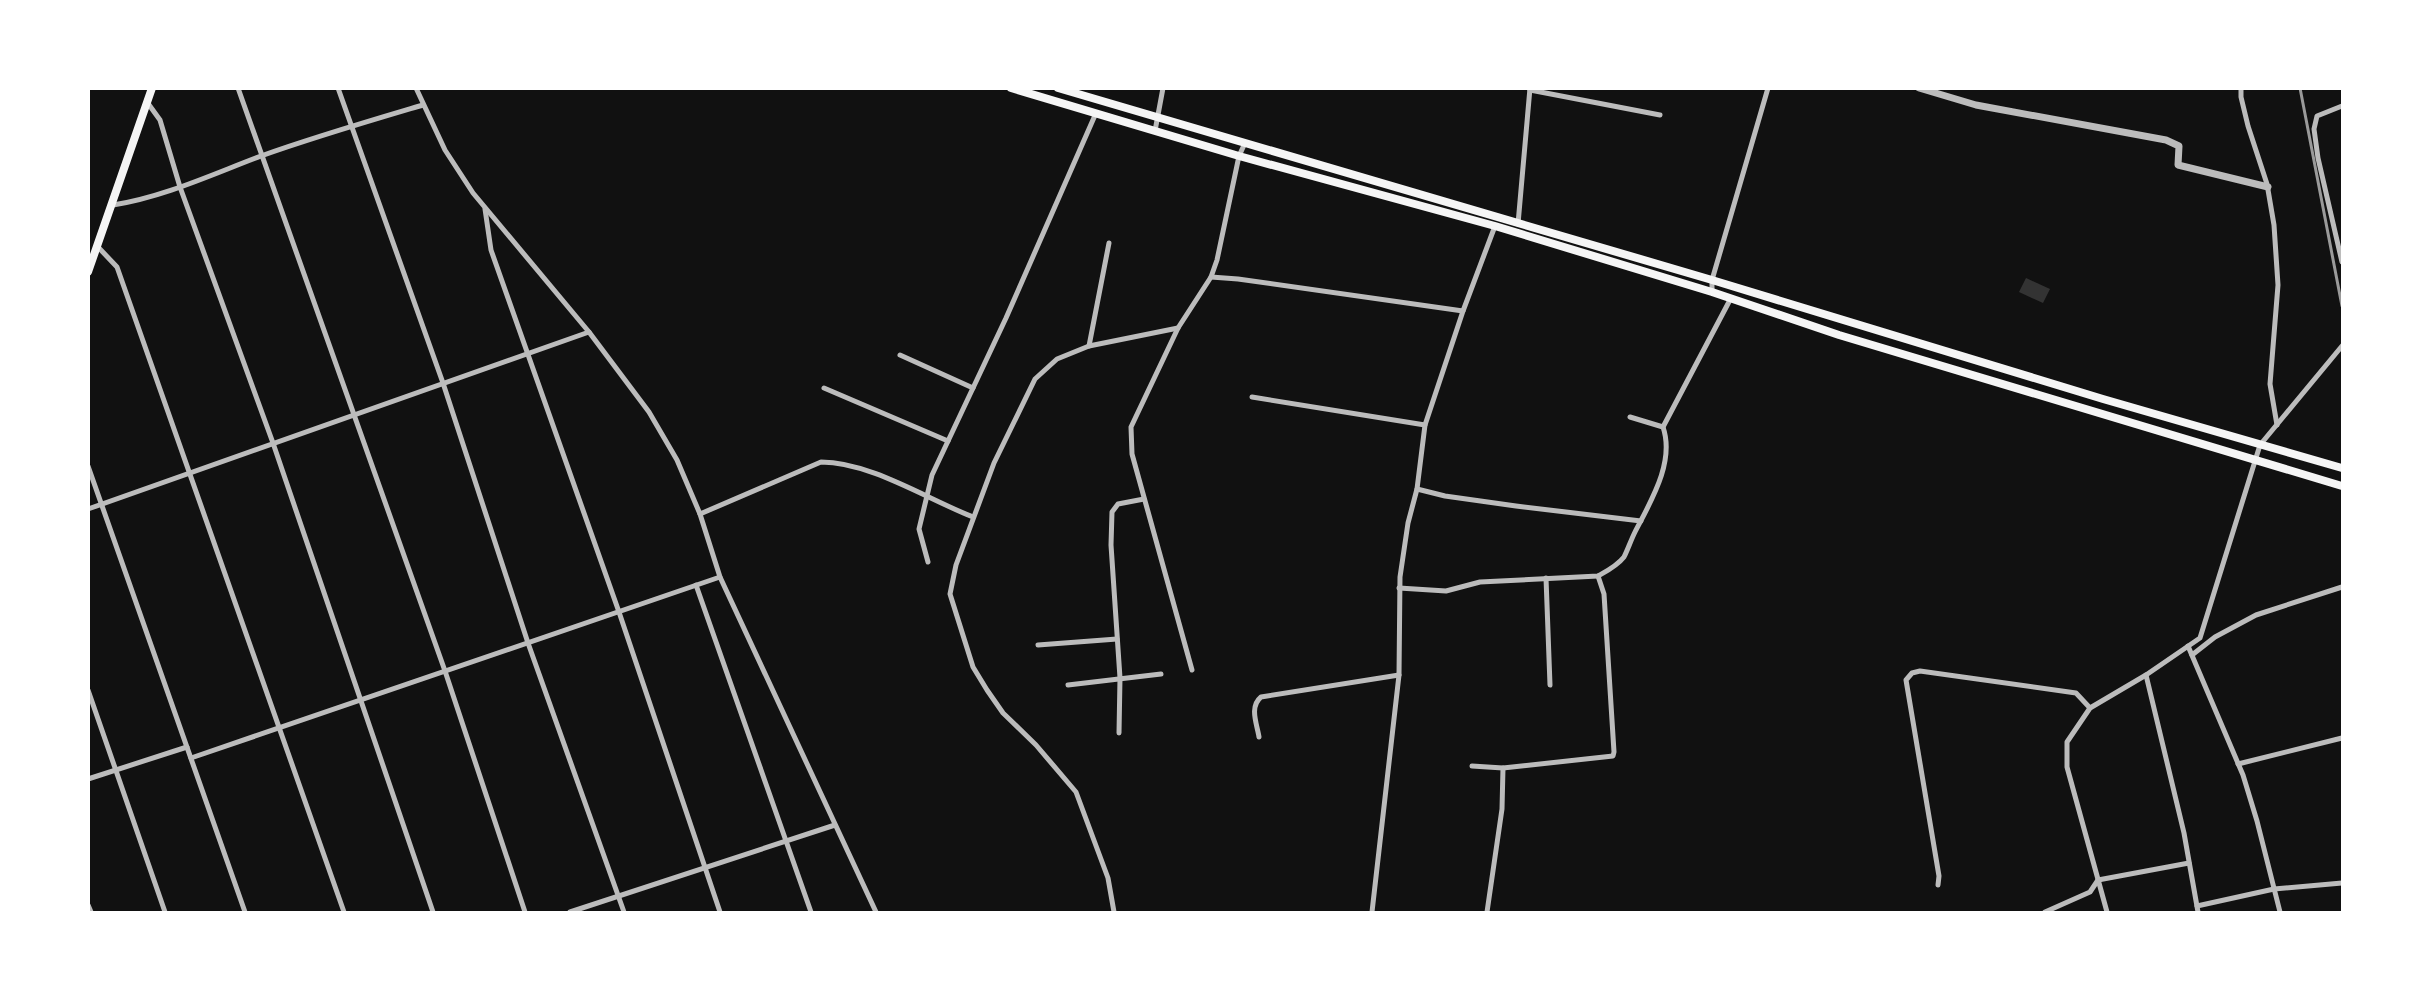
<svg xmlns="http://www.w3.org/2000/svg" width="2431" height="1001" font-family="Manrope,sans-serif">
<rect width="100%" height="100%" fill="#111"/>
<polygon fill="#333" points="2026,278 2050,289 2043,303 2019,292"/>
<g fill="none" stroke-linecap="round" stroke-linejoin="round">
<g stroke="#bcbcbc" stroke-width="5">
<polyline points="238,88 445,671 525,912"/>
<polyline points="338,88 443,383 528,643 624,912"/>
<polyline points="416,88 445,150 473,193 589,332 649,412 677,460 700,514 720,577 876,912"/>
<polyline points="2241,88 2241,97 2248,126 2267,184 2274,225 2278,285 2270,384 2277,425"/>
<polyline points="1530,90 1660,115"/>
<polyline points="147,102 160,120 180,187 273,443 433,912"/>
<polyline points="2342,106 2317,116 2314,129 2318,158 2342,262"/>
<polyline points="1155,131 1163,88"/>
<path d="M113,205c51,-8 100,-31 148,-49 53,-19 108,-35 162,-51"/>
<polyline points="485,209 491,250 619,612 720,912"/>
<polyline points="1518,224 1530,88"/>
<polyline points="98,247 117,267 344,912"/>
<polyline points="1211,277 1238,279 1463,311"/>
<polyline points="1712,292 1712,280 1768,88"/>
<polyline points="1089,346 1109,243"/>
<polyline points="900,355 973,388"/>
<polyline points="824,388 948,441"/>
<polyline points="1252,397 1425,425"/>
<polyline points="1663,427 1731,298"/>
<polyline points="88,466 245,912"/>
<polyline points="1417,489 1445,496 1516,506 1641,521"/>
<polyline points="88,509 589,332"/>
<path d="M700,514l121,-52c49,0 106,37 152,55"/>
<polyline points="928,562 919,529 932,475 1006,318 1096,113"/>
<polyline points="1546,578 1550,685"/>
<polyline points="696,585 811,912"/>
<path d="M1399,588l47,3 34,-9 118,-6c9,-5 19,-10 26,-19 4,-8 7,-17 11,-25 16,-31 40,-70 28,-105l-33,-10"/>
<polyline points="1038,645 1117,639"/>
<polyline points="2188,646 2243,775 2257,821 2280,912"/>
<polyline points="2192,655 2215,637 2256,615 2342,587"/>
<polyline points="1192,670 1132,454 1131,427 1178,328 1211,277 1217,260 1239,156 1245,143"/>
<polyline points="2146,675 2184,833 2198,912"/>
<polyline points="1068,685 1161,674"/>
<polyline points="88,690 165,912"/>
<polyline points="1119,733 1120,678 1111,545 1112,512 1118,504 1144,499"/>
<path d="M1259,737c-2,-13 -10,-30 2,-40l138,-22"/>
<polyline points="191,758 720,577"/>
<polyline points="2238,764 2342,738"/>
<polyline points="1472,766 1503,768 1613,756 1614,752 1604,594 1598,576"/>
<polyline points="88,779 187,747"/>
<polyline points="1938,885 1939,876 1906,680 1912,673 1920,671 2076,693 2090,708"/>
<polyline points="88,905 91,912"/>
<polyline points="2197,906 2274,889 2342,883"/>
<polyline points="570,912 835,825"/>
<polyline points="1114,912 1108,878 1076,792 1036,745 1003,713 987,690 973,667 950,594 956,565 994,463 1035,379 1057,359 1089,346 1178,328"/>
<polyline points="1372,912 1399,675 1400,577 1408,523 1417,489 1425,425 1463,311 1495,226"/>
<polyline points="1487,912 1502,809 1503,768"/>
<polyline points="2045,912 2090,892 2098,880 2189,863"/>
<polyline points="2107,912 2067,767 2067,742 2090,708 2146,675 2200,638 2260,445 2342,346"/>
</g>
<polyline stroke="#bcbcbc" stroke-width="7" points="1919,88 1976,105 2166,140 2179,146 2178,165 2268,187"/>
<g stroke="#f5f5f5" stroke-width="8">
<polyline points="1011,88 1239,156 1495,226 1712,292 1839,335 2342,486"/>
<polyline points="1058,88 1712,280 2103,399 2342,468"/>
<polyline points="88,272 152,88"/>
</g>
<polyline stroke="#9a9a9a" stroke-width="3" points="2300,88 2342,306"/>
</g>
<rect width="2431" height="1001" fill="none" stroke="#ffffff" stroke-width="180"/>
</svg>
